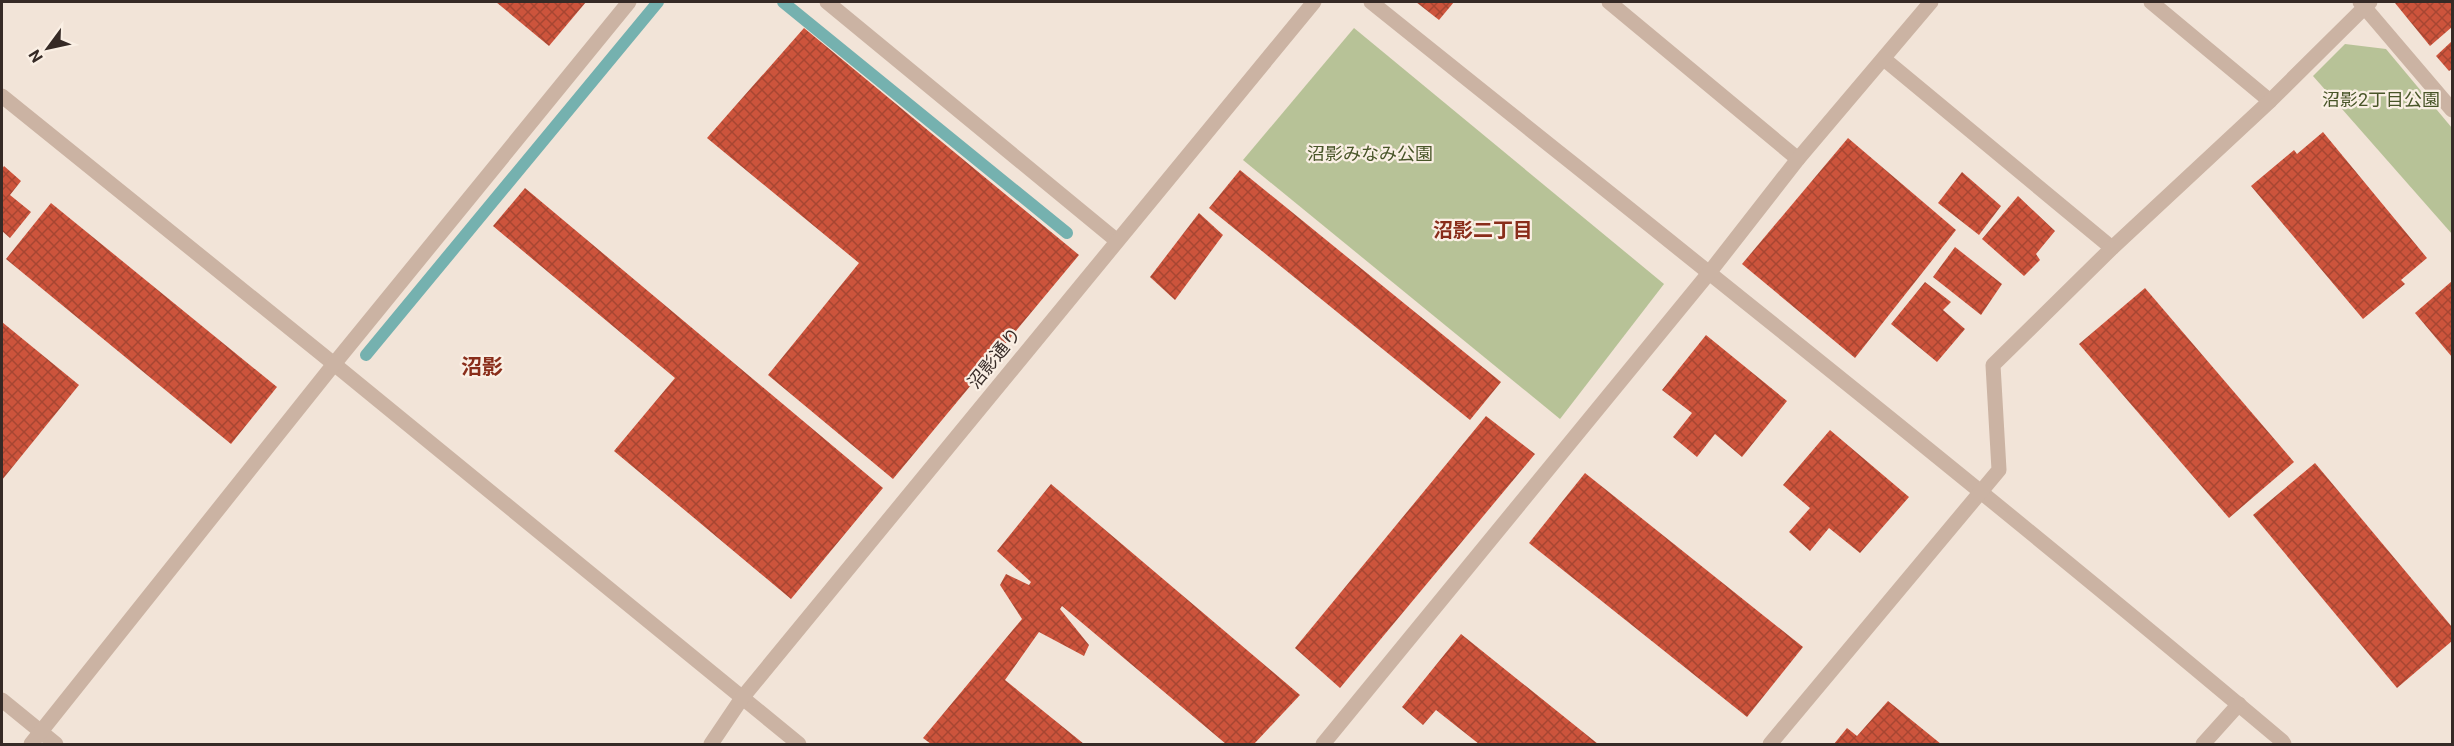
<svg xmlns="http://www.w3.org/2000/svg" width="2454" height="746" font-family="Roboto,'Noto Sans JP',sans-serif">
<defs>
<pattern id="building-cross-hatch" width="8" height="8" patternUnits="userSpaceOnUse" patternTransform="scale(1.5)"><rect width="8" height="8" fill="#cd543c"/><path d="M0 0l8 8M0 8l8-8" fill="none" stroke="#a74632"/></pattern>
</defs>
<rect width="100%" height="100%" fill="#f2e4d8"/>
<g fill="#b7c297">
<polygon points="1354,28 1664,284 1560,419 1243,160"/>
<polygon points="2345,44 2386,49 2452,128 2452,234 2313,76"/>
</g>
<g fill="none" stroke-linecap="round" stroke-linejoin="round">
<g stroke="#75b1af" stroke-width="12">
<polyline points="783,2 1067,233"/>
<polyline points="366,355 658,2"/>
</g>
</g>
<g fill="url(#building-cross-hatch)">
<polygon points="496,2 586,2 549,46"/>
<polygon points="1416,2 1454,2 1439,20"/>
<polygon points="2397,2 2452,2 2452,27 2430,46 2395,3"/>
<polygon points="804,28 1079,255 893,479 768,375 859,263 707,138"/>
<polygon points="2452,41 2452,69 2449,71 2436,56"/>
<polygon points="2323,132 2427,258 2401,280 2405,284 2363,319 2251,186 2294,150 2297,154"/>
<polygon points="1848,138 1956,230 1855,358 1742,264"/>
<polygon points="4,166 21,181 10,195 31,212 10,238 2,231 2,169"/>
<polygon points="1240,170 1501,382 1470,420 1209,208"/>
<polygon points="1962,172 2001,206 1979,235 1938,203"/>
<polygon points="525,188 883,488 791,599 614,451 675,378 493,226"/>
<polygon points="2018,196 2055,231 2036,254 2040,260 2024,276 1982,239"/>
<polygon points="51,203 277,387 231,444 6,259"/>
<polygon points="1199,213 1223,235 1175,300 1150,277"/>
<polygon points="1955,247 2002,284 1981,315 1933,277"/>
<polygon points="2452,281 2452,357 2415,313"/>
<polygon points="1925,282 1951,302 1943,310 1965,329 1937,362 1891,324"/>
<polygon points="2145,288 2294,462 2229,518 2079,344"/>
<polygon points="2,322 79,385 2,480"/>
<polygon points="1706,335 1787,401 1742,457 1715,434 1697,457 1673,437 1692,413 1662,390"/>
<polygon points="1486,416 1535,454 1340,688 1295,648"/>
<polygon points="1830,430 1909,497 1860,553 1829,528 1810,551 1789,532 1810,508 1783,485"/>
<polygon points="2315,463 2452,627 2452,641 2397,688 2253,515"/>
<polygon points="1585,473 1803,647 1747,717 1529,543"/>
<polygon points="1051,484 1300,695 1254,744 1226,744 1062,606 1060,609 1089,645 1084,656 1039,632 1005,680 1084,744 931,744 923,738 1022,619 1000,585 1006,574 1029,585 1031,582 997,551"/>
<polygon points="1461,634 1598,744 1479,744 1436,710 1423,725 1402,707"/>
<polygon points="1888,701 1941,744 1834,744 1847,728 1857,736"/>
</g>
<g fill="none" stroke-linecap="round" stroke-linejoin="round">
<g stroke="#cbb3a3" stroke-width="15">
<polyline points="827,2 1116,240"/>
<path d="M1371,2c305,245 612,487 911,739l2,3"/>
<polyline points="1609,2 1798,159"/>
<polyline points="2151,2 2270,101"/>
<polyline points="2360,2 2452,110"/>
<polyline points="1884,59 2112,248"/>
<polyline points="2,96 334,364 799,744"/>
<polyline points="2,700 56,744"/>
<polyline points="31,744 334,364 629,2"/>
<polyline points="711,744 742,698 1314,2"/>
<polyline points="1323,744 1709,273 1798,159 1931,2"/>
<polyline points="1770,744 1999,470 1993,365 2112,248 2270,101 2370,2"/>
<polyline points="2203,744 2239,704"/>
</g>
</g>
<g text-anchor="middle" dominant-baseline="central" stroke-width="4.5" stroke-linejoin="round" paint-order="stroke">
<g font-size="18" fill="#485528" stroke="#faefe4">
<text x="2381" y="99">沼影2丁目公園</text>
<text x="1370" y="153">沼影みなみ公園</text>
</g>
<g font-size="18" fill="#362a26" stroke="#faefe4">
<text transform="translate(994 358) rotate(-51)">沼影通り</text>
</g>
<g font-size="20" font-weight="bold" fill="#892d1a" stroke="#faefe4">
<text x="1483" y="230">沼影二丁目</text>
</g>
<g font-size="21" font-weight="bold" fill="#892d1a" stroke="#faefe4">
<text x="482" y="367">沼影</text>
</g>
</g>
<rect width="2454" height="746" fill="none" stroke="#362a26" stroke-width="6"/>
<g transform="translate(48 48) rotate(237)" stroke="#faefe4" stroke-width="4.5" paint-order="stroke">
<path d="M0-4.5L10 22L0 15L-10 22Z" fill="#362a26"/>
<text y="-9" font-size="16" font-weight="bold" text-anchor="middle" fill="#362a26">N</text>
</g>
</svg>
